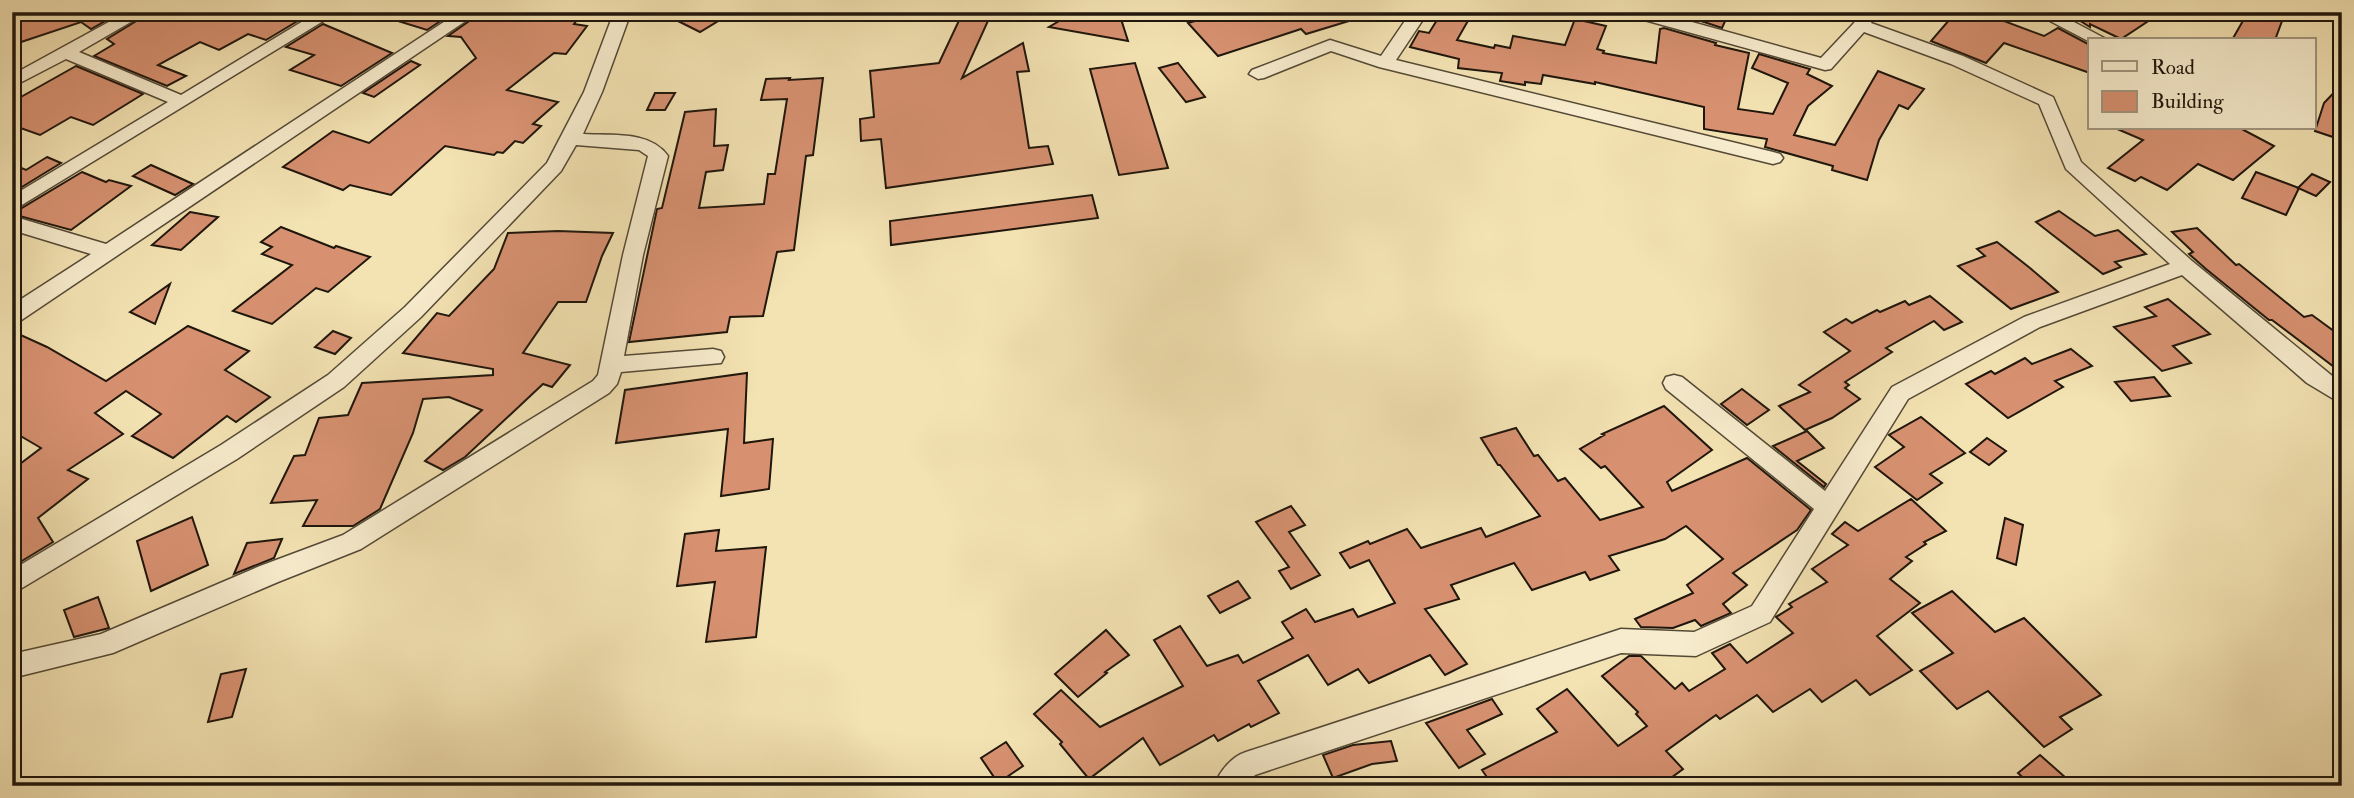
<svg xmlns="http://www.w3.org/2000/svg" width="2354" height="798" font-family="'IM FELL Double Pica',serif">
<rect width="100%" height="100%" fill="#f3e2b2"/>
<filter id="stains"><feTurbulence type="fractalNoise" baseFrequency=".00286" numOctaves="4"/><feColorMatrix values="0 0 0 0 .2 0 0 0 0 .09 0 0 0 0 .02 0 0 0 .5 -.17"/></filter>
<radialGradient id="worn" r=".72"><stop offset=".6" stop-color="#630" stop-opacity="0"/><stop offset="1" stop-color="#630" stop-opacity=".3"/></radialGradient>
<g fill="#d79171" stroke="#1f160c" stroke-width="2">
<polygon points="12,12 121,12 91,29 81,22 12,45"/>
<polygon points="151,12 296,12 306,16 266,40 248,34 219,50 200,42 158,65 186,76 167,86 94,56 114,44 107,39"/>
<polygon points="385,12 454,12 427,30 385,17"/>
<polygon points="482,12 583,12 574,24 587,26 566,54 554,53 507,90 558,102 533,124 541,126 523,143 515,141 503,153 497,152 494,155 445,146 391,195 350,185 343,190 283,167 333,131 369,143 476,58 461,37 448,36"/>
<polygon points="660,12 733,12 700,32"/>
<polygon points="963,12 992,12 962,78 1023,43 1029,71 1017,72 1029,148 1048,146 1053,164 886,188 881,139 861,141 860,119 874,117 870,71 939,63"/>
<polygon points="1249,12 1361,12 1362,17 1306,34 1301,29 1218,56 1188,23 1218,14 1223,20"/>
<polygon points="1442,12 1473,12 1457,40 1494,48 1495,45 1510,48 1513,36 1565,45 1575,19 1606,26 1597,49 1604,51 1603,53 1656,63 1660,29 1664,28 1716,43 1715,45 1749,53 1738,109 1773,114 1788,83 1752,68 1759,54 1810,69 1807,74 1832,86 1808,106 1794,135 1835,145 1878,71 1924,89 1908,109 1899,105 1879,140 1867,180 1832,170 1833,166 1765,147 1767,139 1704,129 1704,107 1595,82 1595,84 1543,75 1541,84 1525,82 1525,85 1500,81 1502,73 1458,68 1459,59 1410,47 1419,31 1429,33"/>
<polygon points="1674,12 1707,12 1727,17 1722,28"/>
<polygon points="1956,12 1980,12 2044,36 2058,28 2090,45 2090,73 2004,43 1986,63 1931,41"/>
<polygon points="2066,12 2162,12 2121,39 2090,24 2090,27"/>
<polygon points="2248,12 2260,12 2282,21 2275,40 2232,40"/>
<polygon points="1073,13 1121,19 1128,41 1049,27"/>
<polygon points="323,24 392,53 341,86 290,70 314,55 286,47"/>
<polygon points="411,61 420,65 374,97 363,93"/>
<polygon points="1135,63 1168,168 1119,175 1090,69"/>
<polygon points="1178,63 1205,97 1186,102 1159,68"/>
<polygon points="76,66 143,94 93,125 71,117 40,135 12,125 12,102"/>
<polygon points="790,78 789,80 823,78 813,155 806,156 794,250 777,252 763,316 730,317 727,332 629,342 657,209 662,208 685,112 716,109 714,146 728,145 723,170 706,172 699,208 764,204 768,174 775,174 787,99 761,100 766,79"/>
<polygon points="2342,84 2342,140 2315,131 2324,103"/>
<polygon points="655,93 675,93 665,110 647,110"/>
<polygon points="2115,128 2240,128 2274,146 2233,180 2198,164 2167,190 2141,177 2135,181 2108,168 2143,140"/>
<polygon points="47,157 61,163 12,193 12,164 26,170"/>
<polygon points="151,165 193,184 175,195 133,176"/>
<polygon points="82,172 106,182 109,180 131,186 71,230 12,214"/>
<polygon points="2256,172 2299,188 2286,215 2242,198"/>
<polygon points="2312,174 2330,182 2316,196 2298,188"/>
<polygon points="1092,195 1098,218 891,245 890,221"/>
<polygon points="2059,211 2095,236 2118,230 2146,254 2115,262 2121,267 2103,274 2036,222"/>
<polygon points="190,212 218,217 181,250 152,245"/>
<polygon points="281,227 334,248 336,246 370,257 328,292 316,288 272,324 233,311 292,265 262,254 272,247 261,242"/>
<polygon points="2197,228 2236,265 2239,264 2304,317 2312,315 2342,337 2342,373 2272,320 2269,320 2206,269 2189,254 2193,252 2172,232"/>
<polygon points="558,231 613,233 602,256 586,302 558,302 523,353 570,365 552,387 543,384 465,457 443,470 425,461 482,410 449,397 423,399 413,433 380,509 353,526 303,526 317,500 271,503 294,456 305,455 319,418 348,415 362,383 493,375 493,369 403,353 437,313 449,316 494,269 508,233"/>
<polygon points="1997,242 2030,268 2058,292 2011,309 1958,266 1985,256 1977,249"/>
<polygon points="170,284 155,324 130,312"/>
<polygon points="1930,296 1962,322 1944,330 1934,321 1886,348 1892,352 1845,382 1849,385 1845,388 1860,399 1832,418 1805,430 1779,406 1810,392 1799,385 1850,351 1824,332 1846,319 1852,323 1877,310 1880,312 1905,301 1909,305"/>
<polygon points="2168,299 2210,334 2173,346 2191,363 2162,371 2114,327 2156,316 2145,307"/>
<polygon points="188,326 249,351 225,370 270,397 236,422 227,416 173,458 132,436 161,414 126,391 95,413 123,434 68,470 88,479 38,518 53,542 12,567 12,470 41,448 12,431 12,331 47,347 106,381"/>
<polygon points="333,331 351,338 335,354 315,347"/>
<polygon points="2071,349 2092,366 2055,381 2063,387 2008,418 1966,384 1991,371 1995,374 2025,358 2032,364"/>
<polygon points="747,373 744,443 773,439 769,489 721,496 728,429 616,443 625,390"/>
<polygon points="2154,377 2170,396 2131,401 2115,382"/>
<polygon points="1742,389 1769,410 1747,425 1721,404"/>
<polygon points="1664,406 1712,450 1667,482 1672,491 1747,458 1811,510 1797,530 1733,573 1747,585 1723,604 1731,613 1701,626 1695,620 1673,628 1641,627 1635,619 1693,593 1687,585 1723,559 1686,526 1665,539 1609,556 1619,570 1590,580 1585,572 1532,590 1514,563 1451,585 1459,599 1425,609 1467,664 1445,675 1430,655 1369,683 1358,669 1328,685 1308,655 1258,681 1279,713 1251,727 1249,724 1218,741 1214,735 1160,765 1143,738 1089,779 1060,744 1062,742 1034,714 1061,690 1100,727 1183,686 1154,640 1180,626 1207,666 1238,655 1243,663 1293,638 1282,622 1306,609 1315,622 1353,609 1358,617 1395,603 1369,560 1350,568 1340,553 1368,541 1370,544 1407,529 1421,548 1481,528 1486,537 1540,516 1500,465 1498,465 1481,438 1516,428 1534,456 1538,455 1558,481 1565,478 1600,520 1643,507 1605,466 1601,468 1580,449 1604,435 1602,434"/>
<polygon points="1921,417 1965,453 1930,474 1942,483 1917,500 1875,467 1904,447 1889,435"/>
<polygon points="1807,431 1824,448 1797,461 1826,484 1824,487 1773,446"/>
<polygon points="1987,438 2006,451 1989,465 1970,452"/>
<polygon points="1911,499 1946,531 1924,542 1926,544 1906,557 1912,561 1890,579 1920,603 1877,636 1912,670 1870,695 1856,680 1822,702 1810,689 1773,712 1757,695 1720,719 1716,715 1666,751 1683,769 1660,786 1652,778 1631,786 1493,786 1482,770 1557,732 1537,709 1567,689 1618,746 1647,726 1636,714 1638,712 1602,676 1629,656 1641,656 1675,689 1682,683 1689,691 1725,669 1712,653 1730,644 1747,663 1793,633 1776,617 1792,607 1789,604 1827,582 1812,569 1848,545 1832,534 1845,522 1858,531"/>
<polygon points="1291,506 1305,525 1289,532 1320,575 1291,589 1279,571 1289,567 1256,522"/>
<polygon points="192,517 208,565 151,591 137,541"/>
<polygon points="2005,518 2023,525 2016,565 1997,558"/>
<polygon points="719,530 716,551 766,547 756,637 706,642 715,582 677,586 685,534"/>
<polygon points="282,539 274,558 234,574 247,543"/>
<polygon points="1238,581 1250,598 1220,613 1208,596"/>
<polygon points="1952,591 1995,632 2024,618 2101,695 2060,717 2072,729 2044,747 1988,691 1957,709 1920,671 1953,653 1912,613"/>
<polygon points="98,597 109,628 74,637 64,610"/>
<polygon points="1106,630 1129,655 1105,672 1107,673 1078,697 1055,674"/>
<polygon points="246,669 232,717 208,722 221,674"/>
<polygon points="1492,699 1502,714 1467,730 1485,754 1459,768 1426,723"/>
<polygon points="1391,741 1397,761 1372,764 1333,778 1323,755 1353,745"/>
<polygon points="1006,742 1023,766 998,783 981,758"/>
<polygon points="2040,755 2075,786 2032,786 2018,773"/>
</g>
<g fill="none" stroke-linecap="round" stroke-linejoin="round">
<defs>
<g id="minor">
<polygon points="127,12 148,12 79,52 181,95 318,12 338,12 12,211 12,196 168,102 66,59 12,87 12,75"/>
<polygon points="459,12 479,12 20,321 12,324 12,305 91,254 12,230 12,216 106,244"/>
<path d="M614,12h17l-29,80 -19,42c28,2 67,-4 85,22l-25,99 -19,101 89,-7 8,2 3,6 -3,6 -100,9 -4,12 -8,9 -248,156 -83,33 -165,71 -101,25v-24l89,-20 159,-68 83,-31 250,-154 5,-6 25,-120 25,-99 -9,-6 -63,-5 -15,26 -140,146 -77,70 -107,72 -225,135v-24l209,-125 107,-70 77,-68 142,-144 37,-71z"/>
<polygon points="1411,12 1428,12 1396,60 1773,152 1780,154 1783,158 1780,162 1773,164 1379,67 1331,51 1264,78 1258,79 1249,74 1252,70 1330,40 1381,56"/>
<path d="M1628,12h28l165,46 33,-35 5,-11h17l-5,11 92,33 90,41 28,65 111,99 150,123v20l-35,-21 -125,-108 -142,52 -132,72 -138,223 -74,34 -75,-3 -366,122 -9,11h-32c6,-15 17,-29 32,-34l375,-123 73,3 58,-26 62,-97 -148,-120 -3,-6 3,-6 8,-2 8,2 143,114 67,-104 132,-70 146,-53 -104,-95 -27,-65 -88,-40 -87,-32 -33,37 -6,1 -195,-54z"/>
<polygon points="2033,12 2055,12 2108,40 2090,42"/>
</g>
</defs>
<use href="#minor" stroke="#544936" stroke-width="3"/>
<use href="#minor" fill="#f7eccd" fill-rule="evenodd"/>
</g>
<rect width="2354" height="798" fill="none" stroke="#f3e2b2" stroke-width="42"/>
<rect x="14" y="14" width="2326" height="770" fill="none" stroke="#1f160c" stroke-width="3.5"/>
<rect x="21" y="21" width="2312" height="756" fill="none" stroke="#1f160c" stroke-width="2"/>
<rect x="2088" y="38" width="228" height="91" fill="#f7eccd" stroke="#a19680" stroke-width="2"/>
<rect x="2102" y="61" width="35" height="10" fill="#f7eccd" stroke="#a19680" stroke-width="2"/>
<text x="2151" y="74" font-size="21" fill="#1f160c">Road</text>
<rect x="2102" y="91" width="35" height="21" fill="#d79171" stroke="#a19680" stroke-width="2"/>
<text x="2151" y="108" font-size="21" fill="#1f160c">Building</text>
<rect width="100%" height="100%" filter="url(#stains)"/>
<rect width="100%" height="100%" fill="url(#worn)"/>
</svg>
